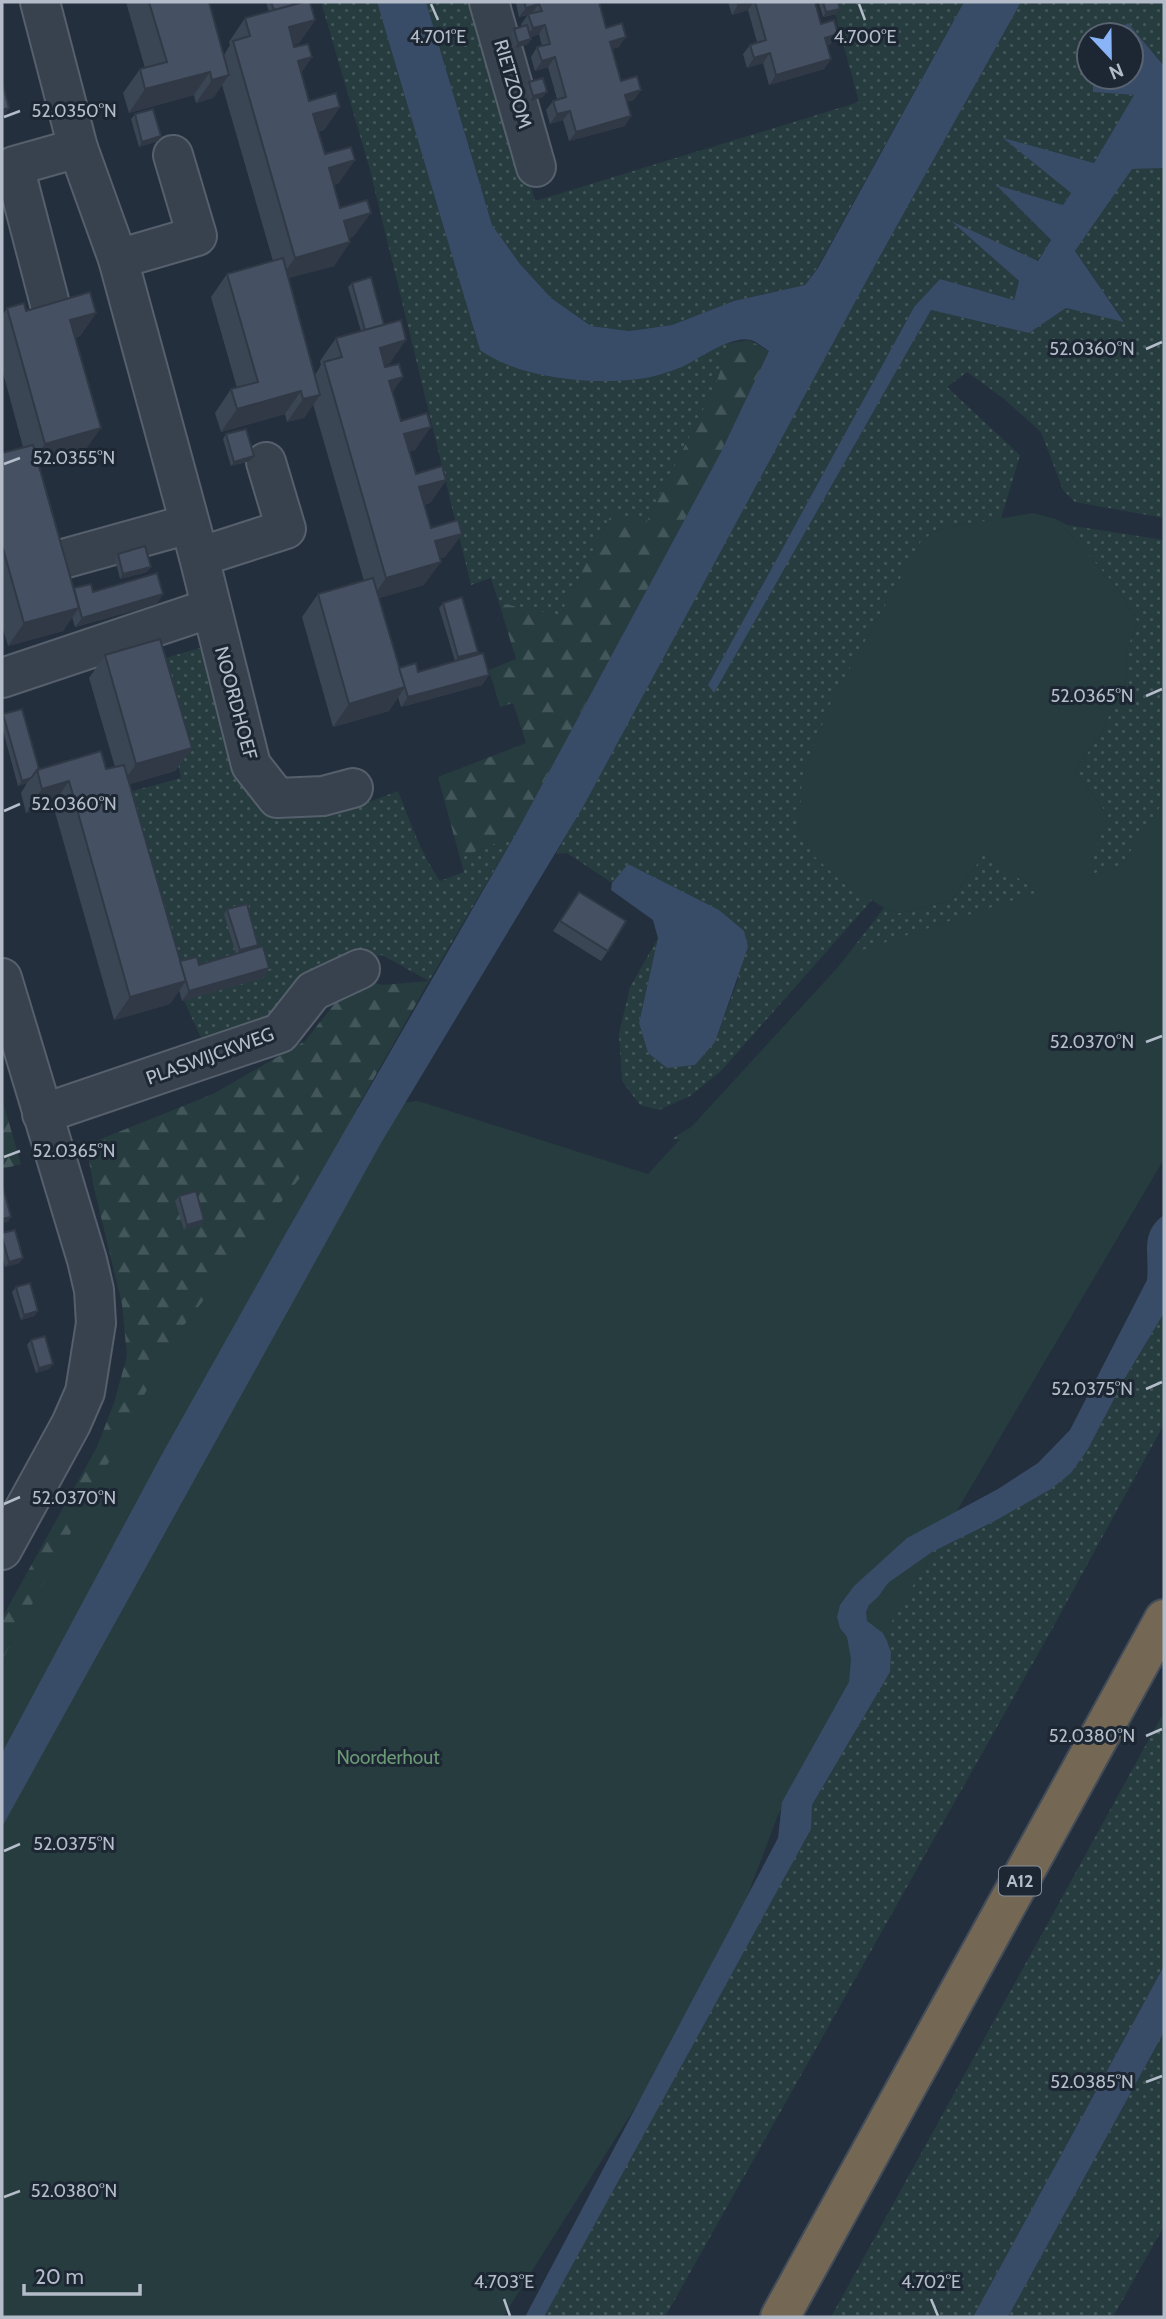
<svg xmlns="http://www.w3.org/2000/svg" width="1166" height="2319" font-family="Cabin,sans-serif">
<defs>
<pattern id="grass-dots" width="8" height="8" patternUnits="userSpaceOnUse" patternTransform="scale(1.75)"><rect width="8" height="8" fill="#263c3f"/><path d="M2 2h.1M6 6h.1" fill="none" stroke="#435659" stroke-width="1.8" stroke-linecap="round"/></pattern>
<pattern id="forest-firs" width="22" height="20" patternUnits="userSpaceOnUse" patternTransform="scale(1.75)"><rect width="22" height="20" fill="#263c3f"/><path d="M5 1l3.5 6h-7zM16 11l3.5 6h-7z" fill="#435659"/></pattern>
</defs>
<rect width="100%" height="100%" fill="#242f3e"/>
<g fill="url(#grass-dots)">
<polygon points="321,2 377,2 480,350 729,343 716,384 646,524 612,513 560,616 499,603 491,578 471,585 369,166"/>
<polygon points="426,2 479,2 535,201 859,102 832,2 964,2 817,268 805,285 734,301 672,325 629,331 591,326 551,298 520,264 492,225"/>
<polygon points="1021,2 1164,2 1164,66 1128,23 1107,35 1089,35 1089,77 1093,77 1093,92 1134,95 1094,164 1005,139 1071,193 1063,205 997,186 1051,241 1037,261 953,223 1019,281 1014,300 940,279 914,307 708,685 714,692 931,310 1029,333 1066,308 1124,321 1075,251 1132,168 1164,168 1164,518 1075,502 1063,490 1041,432 1003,398 967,372 947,387 1020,455 1001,519 938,529 841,881 872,900 721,1071 690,1096 659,1110 640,1105 622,1081 619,1034 630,987 658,938 639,1023 648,1053 667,1067 695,1065 715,1042 739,977 628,864 612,883 567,853 556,854 874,267"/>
<polygon points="1056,519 1067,525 1164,540 1164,863 693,1140 672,1139 718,1110 762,1065 884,908 898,913 951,901 984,854 1052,901 1107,814 1075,771 1100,735 1127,675 1126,650 1138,623 1116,586"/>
<path d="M200,648l31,112 30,48 23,11 63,-9 51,-19c12,30 23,63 42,90l24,-9 -4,-14 55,-23 -86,146 -47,-26 -37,6 -27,14 -56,45 -58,24 -31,-67 -48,-184 56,-15 -26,-117z"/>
<polygon points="1164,1313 1164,1424 1052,1629 665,2317 544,2317 810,1829 812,1805 890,1672 883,1633 932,1552 993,1522 1071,1473 1088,1449 1125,1378"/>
<polygon points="1164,1712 1164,1966 973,2317 831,2317"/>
<polygon points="1164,2032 1164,2226 1113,2317 1008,2317"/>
</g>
<g fill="url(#forest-firs)">
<polygon points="749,340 769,351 721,452 515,835 460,858 438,777 526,743 513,703 500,707 489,670 516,659 499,603 560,615 612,513 646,523 716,384 729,343"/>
<polygon points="429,981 286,1233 2,1753 2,1618 97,1447 114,1403 127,1356 122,1304 94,1188 86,1145 213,1094 305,1041 340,997 369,982 383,985"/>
<polygon points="2,1099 21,1164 2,1169"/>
</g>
<polygon fill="#263c3f" points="1033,513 1056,519 1116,586 1138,623 1126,650 1128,675 1100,735 1075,771 1107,814 1088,870 1079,878 1121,865 1164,801 1164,1159 778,1815 716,1979 503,2317 2,2317 2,1660 124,1434 173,1339 355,1108 418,1101 648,1174 850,954 1038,892 984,854 951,901 898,913 884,908 841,881 814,856 799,833 802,777 831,702 921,541 938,529"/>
<g fill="#394c67">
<path d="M377,2h49l66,223 28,39 31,34 40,28 38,5 43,-6 62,-24 71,-16 13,-17 146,-266h57l-147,265 -291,540 -202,336 -379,684v-74l159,-297 125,-223 229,-398 206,-383 48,-101c-5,-3 -12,-9 -18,-11 -20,-5 -52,19 -69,27 -11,4 -25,9 -36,11 -48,8 -127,1 -166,-28z"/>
<polygon points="1128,23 1164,66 1164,168 1132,169 1075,251 1124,322 1066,308 1029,333 931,310 714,693 708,685 914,307 940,279 1014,300 1019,281 951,221 1038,261 1051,240 996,185 1063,205 1071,193 1003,138 1094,163 1134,95 1093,92 1093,77 1131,77 1131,35 1107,35"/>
<polygon points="628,864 719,910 744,931 748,947 715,1042 695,1065 667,1068 648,1053 639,1023 658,938 653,920 611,890 612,883"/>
<path d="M1164,1215v98l-39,65 -37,71 -17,24 -20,16 -58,33 -61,30 -44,31 -10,14 -9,8 -3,7 1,9 16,12 3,6 5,13 -1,20 -78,133 -1,24 -267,488h-19l253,-479 4,-36 67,-120 2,-23 -4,-22 -7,-9 -3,-11 3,-12 14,-19 53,-48 91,-49 40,-26 32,-33 77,-150c3,-25 -8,-47 17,-65z"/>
<polygon points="1164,1966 1164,2032 1008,2317 973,2317"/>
</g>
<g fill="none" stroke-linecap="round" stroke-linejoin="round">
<defs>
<g id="minor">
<polyline points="40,2 78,148 118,259 199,557 251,765 277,798 323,796 353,788"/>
<polyline points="489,2 536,167"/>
<polyline points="118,259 197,236 173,155"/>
<polyline points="51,308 14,166 78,148"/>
<polyline points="199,557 286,529 266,462"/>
<polyline points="63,559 189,524"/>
<polyline points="2,678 211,608"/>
<polyline points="2,978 87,1260 94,1290 96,1323 85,1392 71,1424 2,1550"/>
<polyline points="42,1114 280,1033 313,991 360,969"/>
</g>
<polyline id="highway" points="780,2317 1164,1619"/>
</defs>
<use href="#minor" stroke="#565f6c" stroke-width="42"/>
<use href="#highway" stroke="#434c59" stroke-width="42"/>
<use href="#minor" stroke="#38414e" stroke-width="38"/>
<use href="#highway" stroke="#746855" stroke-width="38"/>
</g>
<g fill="#3b4654">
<polygon points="126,2 209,2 224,55 230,45 229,42 245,18 269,12 266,2 292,2 293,5 315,20 299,43 293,45 294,47 312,57 301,73 309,101 340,107 324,130 318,132 325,154 339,183 334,185 340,208 354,236 349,238 350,242 334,266 288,278 315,375 321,365 320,361 336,338 361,331 348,287 352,283 390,363 385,365 385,367 403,377 392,392 401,421 415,450 409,451 416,474 446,480 430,503 424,505 431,528 462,534 445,557 439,558 424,585 379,598 399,668 418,672 455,661 439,608 443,603 475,655 489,675 482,685 401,707 398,697 389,711 333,727 302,617 318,594 364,581 313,404 304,418 287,422 285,414 221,432 215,413 231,389 237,388 211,297 227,274 273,261 222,85 213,98 196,103 194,95 129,113 123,93 140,69 145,68"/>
<polygon points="517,2 599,2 606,28 619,47 612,49 621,81 634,100 627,102 625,126 569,141 563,120 550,124 546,110 553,101 557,99 548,67 535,71 531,57 537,47 542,46 539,34 531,37 528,44 515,48 511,34 514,29 522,27 521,24 528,15 519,17 516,3"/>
<polygon points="728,2 815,2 821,24 831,44 827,45 831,59 824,69 769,85 763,63 747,68 743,54 750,45 757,42 748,10 732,15"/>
<polygon points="820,2 838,2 837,14 823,17 819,4"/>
<polygon points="529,82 543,97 530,101 526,87"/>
<polygon points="135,114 161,136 158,141 139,147 131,119"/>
<polygon points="7,308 26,311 96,313 80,336 75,338 84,452 39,464 74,588 157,604 75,627 72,617 63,631 8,646 2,625 2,453 23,447 2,369 2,316"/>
<polygon points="226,434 250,461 231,466 223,439"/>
<polygon points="118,554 151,567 147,572 120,579 115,559"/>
<polygon points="105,655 192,748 175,771 130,784 180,961 199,965 236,954 224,914 227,909 269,968 263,978 182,1001 179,990 170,1004 114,1020 53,805 26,813 21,793 27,783 18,786 2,727 2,716 3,714 39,769 106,769 115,767 89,678"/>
<polygon points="579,892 608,951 601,961 553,931"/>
<polygon points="179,1196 204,1220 201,1225 184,1230 175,1201"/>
<polygon points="2,1233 23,1258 19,1263 5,1267 2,1254"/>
<polygon points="16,1287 38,1311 34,1316 21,1320 12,1292"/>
<polygon points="31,1340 53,1364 49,1369 36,1373 27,1345"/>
</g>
<g fill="#303945">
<polygon points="750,2 754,2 748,10 732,15 738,5"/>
<polygon points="539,4 532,13 519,17 526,8"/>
<polygon points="840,9 837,14 823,17 826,12"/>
<polygon points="315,20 299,43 272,50 289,27"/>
<polygon points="545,25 539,34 526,38 533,28"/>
<polygon points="838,34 831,44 818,47 825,38"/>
<polygon points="626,37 619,47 603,51 610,42"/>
<polygon points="531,39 528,44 515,48 518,43"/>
<polygon points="770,53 763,63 747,68 754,58"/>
<polygon points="312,57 296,81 298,61"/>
<polygon points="555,57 548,67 535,71 542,61"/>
<polygon points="831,59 824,69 769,85 776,75"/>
<polygon points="210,72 194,95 129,113 145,89"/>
<polygon points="229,75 213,98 196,103 212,80"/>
<polygon points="641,90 634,100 618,105 625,95"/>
<polygon points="547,92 543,97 530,101 533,96"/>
<polygon points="340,107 324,130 297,137 313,114"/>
<polygon points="9,108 2,119 2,110"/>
<polygon points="570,111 563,120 550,124 557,114"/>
<polygon points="631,116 625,126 569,141 576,132"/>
<polygon points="161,136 158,141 139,147 142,142"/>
<polygon points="355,160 339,183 312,191 329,168"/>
<polygon points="371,213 354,236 328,244 344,221"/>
<polygon points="350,242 334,266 278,281 295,258"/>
<polygon points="96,313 80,336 53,343 70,320"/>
<polygon points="406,340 390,363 364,371 380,348"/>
<polygon points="403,377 387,400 389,381"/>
<polygon points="301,391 285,414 221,432 237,409"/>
<polygon points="320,395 304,418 287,422 303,399"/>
<polygon points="431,427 415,450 388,457 404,434"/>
<polygon points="101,428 84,452 29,467 45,444"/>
<polygon points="254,456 250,461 231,466 234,462"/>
<polygon points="446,480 430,503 403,511 419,487"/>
<polygon points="462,534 445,557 418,564 435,541"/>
<polygon points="441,562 424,585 370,601 386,578"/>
<polygon points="151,567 147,572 120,579 123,574"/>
<polygon points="163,594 157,604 75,627 82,618"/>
<polygon points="79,608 63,631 8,646 24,623"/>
<polygon points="478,652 474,657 455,662 458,657"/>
<polygon points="489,675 482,685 401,707 408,697"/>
<polygon points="405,687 389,711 333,727 349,704"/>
<polygon points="192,748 175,771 120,787 136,764"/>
<polygon points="31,778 27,783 18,786 22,781"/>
<polygon points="69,781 53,805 26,813 42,789"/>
<polygon points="258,945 255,950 236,955 240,950"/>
<polygon points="269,968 263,978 182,1001 189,991"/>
<polygon points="186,981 170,1004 114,1020 130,997"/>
<polygon points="11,1217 8,1222 2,1223 2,1219"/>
<polygon points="204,1220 201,1225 184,1230 187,1225"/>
<polygon points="23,1258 19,1263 5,1267 9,1262"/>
<polygon points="38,1311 34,1316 21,1320 24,1315"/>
<polygon points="53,1364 49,1369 36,1373 39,1368"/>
</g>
<g fill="#455162" stroke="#303945" stroke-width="2">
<polygon points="149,2 209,2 229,75 212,80 210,72 145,89 140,69 167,62"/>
<polygon points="271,2 292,2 293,5 274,10"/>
<polygon points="304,2 310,2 315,20 289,27 294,47 308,44 312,57 298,61 309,101 336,93 340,107 313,114 325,154 351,147 355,160 329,168 340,208 367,200 371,213 344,221 350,242 295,258 233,41 250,36 245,18"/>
<polygon points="524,2 599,2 606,28 622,23 626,37 610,42 621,81 637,76 641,90 625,95 631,116 576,132 570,111 557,114 553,101 566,97 555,57 542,61 537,47 550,44 545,25 533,28 528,14 542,11 539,4 526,8"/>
<polygon points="737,2 750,2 738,5"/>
<polygon points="755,2 815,2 821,24 834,20 838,34 825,38 831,59 776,75 770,53 754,58 750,45 766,40"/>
<polygon points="823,2 838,2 840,9 826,12"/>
<polygon points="527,25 531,39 518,43 514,29"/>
<polygon points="543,78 547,92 533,96 529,82"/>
<polygon points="2,82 9,108 2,110"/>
<polygon points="153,109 161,136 142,142 135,114"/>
<polygon points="283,258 320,395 303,399 301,391 237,409 231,389 258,382 227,274"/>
<polygon points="371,277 384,325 365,330 352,283"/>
<polygon points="90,292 96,313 70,320 101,428 45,444 7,308 24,303 26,311"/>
<polygon points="401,320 406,340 380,348 385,367 399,364 403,377 389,381 401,421 427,413 431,427 404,434 416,474 442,466 446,480 419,487 431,528 458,520 462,534 435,541 441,562 386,578 324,362 342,357 336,338"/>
<polygon points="246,429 254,456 234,462 226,434"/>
<polygon points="33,445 79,608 24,623 2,545 2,453"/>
<polygon points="145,546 151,567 123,574 118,554"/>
<polygon points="157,573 163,594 82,618 74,588 91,584 93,592"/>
<polygon points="373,578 405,687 349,704 318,594"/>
<polygon points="462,597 478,652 458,657 443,603"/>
<polygon points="160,639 192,748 136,764 105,655"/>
<polygon points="483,653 489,675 408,697 399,668 416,663 418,672"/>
<polygon points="22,709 39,769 37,770 31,778 22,781 3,714"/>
<polygon points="101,751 106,769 124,765 186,981 130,997 69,781 42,789 37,770"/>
<polygon points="579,892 626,921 608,951 560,921"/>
<polygon points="247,904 258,945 240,950 227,909"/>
<polygon points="263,946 269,968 189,991 180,961 197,957 199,965"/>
<polygon points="2,1184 11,1217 2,1219"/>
<polygon points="196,1191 204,1220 187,1225 179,1196"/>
<polygon points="15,1230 23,1258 9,1262 2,1237 2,1233"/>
<polygon points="30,1283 38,1311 24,1315 16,1287"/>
<polygon points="45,1336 53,1364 39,1368 31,1340"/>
</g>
<path fill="none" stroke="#b4bcc9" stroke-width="2.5" d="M431,4l7,16M859,4l6,16M4,117l16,-6M1146,349l16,-7M4,464l16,-6M1146,696l16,-7M4,811l16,-7M1146,1042l16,-6M4,1157l16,-6M1146,1389l16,-7M4,1504l16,-7M1146,1736l16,-7M4,1851l16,-7M1146,2082l16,-6M4,2197l16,-6M504,2299l6,17M931,2299l7,17"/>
<g text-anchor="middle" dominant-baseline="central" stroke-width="6" stroke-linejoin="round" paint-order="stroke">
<rect fill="#1d2633" stroke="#878f9c" stroke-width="2" x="999" y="1866.5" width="42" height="29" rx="5"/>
<g font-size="18" font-weight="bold" fill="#b4bcc9">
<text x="1020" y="1881">A12</text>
</g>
<g font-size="19" fill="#b4bcc9" stroke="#1d2633">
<text transform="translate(513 84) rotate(74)">RIETZOOM</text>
<text transform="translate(236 703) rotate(75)">NOORDHOEF</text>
<text transform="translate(210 1056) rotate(-20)">PLASWIJCKWEG</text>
</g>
<g font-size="19" fill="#6b9a76" stroke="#1d2633">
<text x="388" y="1757">Noorderhout</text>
</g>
</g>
<g font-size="18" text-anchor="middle" fill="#b4bcc9" stroke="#1d2633" stroke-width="6" stroke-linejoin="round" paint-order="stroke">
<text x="438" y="43">4.701°E</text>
<text x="865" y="43">4.700°E</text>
<text x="74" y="117">52.0350°N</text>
<text x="1092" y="355">52.0360°N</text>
<text x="74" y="464">52.0355°N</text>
<text x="1092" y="702">52.0365°N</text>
<text x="74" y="810">52.0360°N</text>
<text x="1092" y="1048">52.0370°N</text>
<text x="74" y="1157">52.0365°N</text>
<text x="1092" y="1395">52.0375°N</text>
<text x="74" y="1504">52.0370°N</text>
<text x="1092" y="1742">52.0380°N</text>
<text x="74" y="1850">52.0375°N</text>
<text x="1092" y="2088">52.0385°N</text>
<text x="74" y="2197">52.0380°N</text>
<text x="504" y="2288">4.703°E</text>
<text x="931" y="2288">4.702°E</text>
</g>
<rect width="1166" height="2319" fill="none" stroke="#b4bcc9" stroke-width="7"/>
<g transform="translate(1110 56) rotate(158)"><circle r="33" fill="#1d2633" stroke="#59626f" stroke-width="2"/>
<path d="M0-5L12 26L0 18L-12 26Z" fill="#8ab4f8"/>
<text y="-10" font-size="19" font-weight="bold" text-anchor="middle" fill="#b4bcc9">N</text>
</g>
<path d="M24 2284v10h116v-10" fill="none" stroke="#b4bcc9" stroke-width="3.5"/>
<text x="35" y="2284" font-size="21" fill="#b4bcc9" stroke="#1d2633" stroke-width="5" paint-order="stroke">20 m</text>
</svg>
